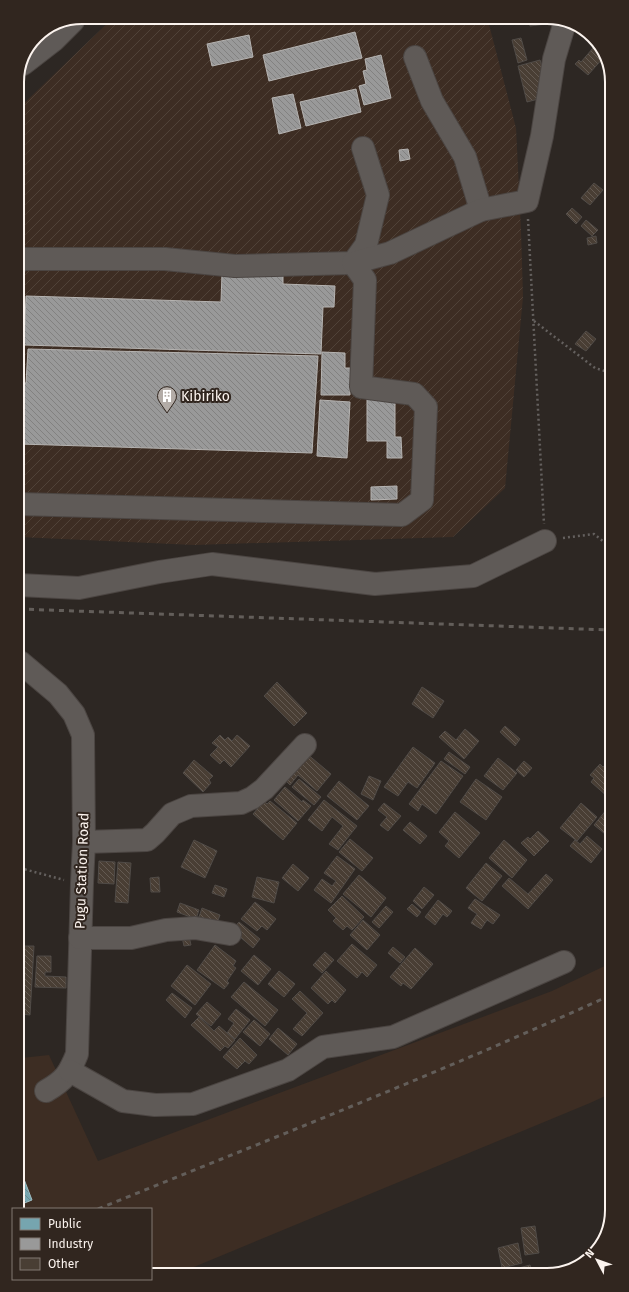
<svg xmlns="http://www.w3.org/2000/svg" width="629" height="1292" font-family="'Fira Sans',sans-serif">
<defs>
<pattern id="industrial-furrows" width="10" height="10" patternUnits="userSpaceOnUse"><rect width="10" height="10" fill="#3d2d23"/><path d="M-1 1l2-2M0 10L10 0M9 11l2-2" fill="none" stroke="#504238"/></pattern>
<pattern id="public-back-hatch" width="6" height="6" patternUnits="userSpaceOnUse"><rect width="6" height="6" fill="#76a5af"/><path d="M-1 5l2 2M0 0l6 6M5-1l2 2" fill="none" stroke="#698990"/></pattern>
<pattern id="industry-back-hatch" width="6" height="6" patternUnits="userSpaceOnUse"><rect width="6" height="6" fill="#999"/><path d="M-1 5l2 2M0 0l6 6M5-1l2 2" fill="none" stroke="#828180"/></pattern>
<pattern id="building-back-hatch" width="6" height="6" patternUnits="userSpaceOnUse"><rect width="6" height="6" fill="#493e34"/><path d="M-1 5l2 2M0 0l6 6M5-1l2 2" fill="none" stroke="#645a52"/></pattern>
</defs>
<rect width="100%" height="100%" fill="#2d2723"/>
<polygon fill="#3d2d23" points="611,963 612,1093 590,1103 177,1274 151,1274 151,1209 22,1209 21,1058 49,1055 98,1161 552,991"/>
<polygon fill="url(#industrial-furrows)" points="114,17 487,17 516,128 521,231 523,297 505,488 453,537 194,545 19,537 17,110"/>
<polygon fill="url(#public-back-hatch)" stroke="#9ebcc2" points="22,1174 32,1200 22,1204"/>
<g fill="url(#industry-back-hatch)" stroke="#b6b4b2">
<polygon points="355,32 362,58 269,81 263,55"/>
<polygon points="249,35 253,57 212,66 207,44"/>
<polygon points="381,55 391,98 364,105 359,86 366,84 363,71 367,70 365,59"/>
<polygon points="356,89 361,112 306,126 300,102"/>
<polygon points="293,94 301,128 279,134 272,98"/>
<polygon points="408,149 410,159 400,161 399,150"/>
<polygon points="222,273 283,275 283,284 335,286 334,307 323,307 321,354 24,345 26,296 221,302"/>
<polygon points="28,349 318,356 312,453 19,444 18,383 26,383"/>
<polygon points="322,352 345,353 345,368 350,368 350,395 321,395"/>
<polygon points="367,394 395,394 395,437 401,437 402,458 387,458 387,441 367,441"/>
<polygon points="320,400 350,402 347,458 317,456"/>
<polygon points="397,486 397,499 371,500 371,487"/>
</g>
<g fill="url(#building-back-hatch)" stroke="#504b47">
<polygon points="529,17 551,17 554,18 554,23 530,26"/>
<polygon points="521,38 527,60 518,63 512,40"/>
<polygon points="593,48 604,57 588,75 575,64 579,60 581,62"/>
<polygon points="540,60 544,74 542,98 527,102 518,66"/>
<polygon points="594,183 603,190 590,205 581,198"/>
<polygon points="572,208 582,217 576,224 566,214"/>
<polygon points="586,220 598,230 592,236 581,226"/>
<polygon points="596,236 597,243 588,245 587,238"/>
<polygon points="586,331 596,339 586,351 575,344"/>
<polygon points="277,682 307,713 294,726 264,696"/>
<polygon points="422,687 444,701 433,718 412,704"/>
<polygon points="505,726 520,739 515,746 500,732"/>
<polygon points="465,729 479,741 464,759 439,737 445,731 456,740"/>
<polygon points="220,735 225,740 228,737 232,741 237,735 250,746 231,767 224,760 220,764 210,755 218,747 212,743"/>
<polygon points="413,747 435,763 417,788 408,782 398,796 384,787"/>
<polygon points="449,752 470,767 465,774 444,759"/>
<polygon points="306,753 331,774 317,791 298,775 290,785 284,779"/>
<polygon points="498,758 517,773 503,790 484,776"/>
<polygon points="194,760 213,776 209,780 211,783 203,792 183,773"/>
<polygon points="441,761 463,776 436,814 422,804 418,811 409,804"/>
<polygon points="524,761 532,768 524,777 516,770"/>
<polygon points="609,761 610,762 610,795 608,797 591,782 594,778 590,775 600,764 603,767"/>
<polygon points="369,776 381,781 373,800 361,794"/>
<polygon points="299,779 321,797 314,805 292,787"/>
<polygon points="476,779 502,797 486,820 460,802"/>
<polygon points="339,781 369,806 357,820 327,796"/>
<polygon points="285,787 302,802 303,800 311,806 298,821 274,800"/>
<polygon points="324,800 357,826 338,850 329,844 343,826 332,817 322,831 308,820"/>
<polygon points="264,801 267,804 270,801 297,823 283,840 253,814"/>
<polygon points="384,803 401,816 388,831 380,825 387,817 378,810"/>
<polygon points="581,803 597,817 577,841 560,828"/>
<polygon points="607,809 610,811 610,838 594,825"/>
<polygon points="455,812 480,833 459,858 445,846 449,841 439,832"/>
<polygon points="410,822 427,836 420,844 403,830"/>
<polygon points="538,831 549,841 534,856 521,843 528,837 530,839"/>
<polygon points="587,836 602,849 591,863 570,846 575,840 580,844"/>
<polygon points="350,839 373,858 362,871 339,852"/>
<polygon points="194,840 217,851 205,878 181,867"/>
<polygon points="504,840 527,860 512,878 489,858"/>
<polygon points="337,856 355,869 331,903 314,890 322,879 332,886 336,881 324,873"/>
<polygon points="99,861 115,862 114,884 98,883"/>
<polygon points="118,862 131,863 128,903 115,902"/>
<polygon points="486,863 502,876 482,901 466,888"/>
<polygon points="293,864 309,878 298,891 282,878"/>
<polygon points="546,874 553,880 528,909 502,886 509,878 528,894"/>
<polygon points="359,875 386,898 371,917 343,894"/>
<polygon points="159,877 160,892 151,892 150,878"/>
<polygon points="257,877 279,882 274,903 252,897"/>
<polygon points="215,885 227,889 224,897 212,893"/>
<polygon points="424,887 434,895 422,909 413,901"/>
<polygon points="342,896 364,917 352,930 347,926 343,930 333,921 336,918 328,910"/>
<polygon points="475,899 500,915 493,924 487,920 481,929 471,923 477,914 468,908"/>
<polygon points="438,900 452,911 447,917 443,914 435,925 425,917"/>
<polygon points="255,902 276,919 267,930 262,926 257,931 241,919"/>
<polygon points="180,903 199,910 196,919 177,912"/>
<polygon points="412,904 421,912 417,917 407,909"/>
<polygon points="386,906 393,912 379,928 372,922"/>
<polygon points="202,908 220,915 217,923 199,917"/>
<polygon points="363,920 380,935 367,950 350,935"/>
<polygon points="239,922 260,939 253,948 232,930"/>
<polygon points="188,932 191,945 184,946 181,933"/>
<polygon points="352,944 377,965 367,977 362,972 357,978 337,961"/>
<polygon points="215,945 236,961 233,966 236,968 227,981 229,983 224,989 197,970"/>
<polygon points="21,946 34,946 30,1015 21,1014"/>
<polygon points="393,947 405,957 400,963 388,953"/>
<polygon points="415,948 433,964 411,989 403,983 401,986 390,977"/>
<polygon points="325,952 334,960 322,973 313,965"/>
<polygon points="254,955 271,969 258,985 241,971"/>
<polygon points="37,956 51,956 51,972 45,972 45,976 66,977 66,988 35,987"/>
<polygon points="187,965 211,984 195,1005 171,986"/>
<polygon points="279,971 295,984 284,997 268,984"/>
<polygon points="326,971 346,990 335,1003 332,1000 328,1004 311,988"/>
<polygon points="244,982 278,1010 265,1026 231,997"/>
<polygon points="300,991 323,1013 302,1036 293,1029 307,1013 292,999"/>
<polygon points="172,993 192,1008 185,1018 166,1000"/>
<polygon points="207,1002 221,1014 211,1026 196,1014"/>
<polygon points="236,1009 250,1020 235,1039 227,1033 234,1023 228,1019"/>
<polygon points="199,1017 214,1031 219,1026 235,1040 228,1048 225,1046 220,1051 191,1025"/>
<polygon points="254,1020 270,1034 260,1046 243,1032"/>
<polygon points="278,1028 297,1044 288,1055 269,1039"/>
<polygon points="240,1038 257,1055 249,1064 245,1061 237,1069 223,1057"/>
<polygon points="535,1226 539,1253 525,1255 521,1228"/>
<polygon points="518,1243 522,1263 502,1268 498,1248"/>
<polygon points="530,1265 532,1271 515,1271 515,1269"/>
</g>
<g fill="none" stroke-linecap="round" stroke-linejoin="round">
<defs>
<g id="minor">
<polyline points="415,57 432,101 465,157 481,210"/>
<polyline points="23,64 54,40 73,21"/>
<polyline points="18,262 23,259 165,259 235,266 353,263 366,245 378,195 363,148"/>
<polyline points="19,504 402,515 422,500 426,407 414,394 361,387 365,280 353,263 390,253 481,210 527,201 542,136 554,59 565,22"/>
<polyline points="19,585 79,588 159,572 212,564 375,584 473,576 545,541"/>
<path d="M20,662l38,32 16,20 9,21 1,107 -2,41 -5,171c-8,20 -12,26 -31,37"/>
<polyline points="84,842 147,840 155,833 172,814 191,806 241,803 252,798 264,789 305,745"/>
<polyline points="80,938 131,938 166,930 195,928 230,934"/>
<polyline points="70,1071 123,1101 155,1105 193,1104 288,1070 323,1047 393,1037 564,962"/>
</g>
</defs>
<use href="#minor" stroke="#4b4542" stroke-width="24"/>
<g stroke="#64605e" stroke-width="2.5" stroke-dasharray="2 3" stroke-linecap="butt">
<polyline points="528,219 544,524"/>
<polyline points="534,321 595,368 608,372"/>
<polyline points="563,538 594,534 609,546"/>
<polyline points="20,868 64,880"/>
</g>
<use href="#minor" stroke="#5f5a57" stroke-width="22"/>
<g stroke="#635e5a" stroke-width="3" stroke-dasharray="5 5" stroke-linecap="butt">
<polyline points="19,609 610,630"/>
<path d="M98,1209c172,-70 344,-137 513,-214"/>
</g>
</g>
<defs>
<symbol id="building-pin" viewBox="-11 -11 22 30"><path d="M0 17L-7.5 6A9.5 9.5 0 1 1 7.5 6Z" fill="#b3aca7" stroke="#31261f"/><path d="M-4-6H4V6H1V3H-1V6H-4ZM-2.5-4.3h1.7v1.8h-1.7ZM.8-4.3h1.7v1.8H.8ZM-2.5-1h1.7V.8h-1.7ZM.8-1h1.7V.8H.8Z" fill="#fff"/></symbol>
</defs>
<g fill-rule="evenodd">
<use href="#building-pin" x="156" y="385" width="22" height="30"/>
</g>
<g text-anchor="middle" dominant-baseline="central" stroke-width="4" stroke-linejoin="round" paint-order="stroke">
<g font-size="14" fill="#fbf3ee" stroke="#31261f" text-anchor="start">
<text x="181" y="396">Kibiriko</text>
</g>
<g font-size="14" fill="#fbf3ee" stroke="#31261f">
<text transform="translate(82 871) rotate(-88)">Pugu Station Road</text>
</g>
</g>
<path d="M0 0H629V1292H0ZM82 24H547A58 58 0 0 1 605 82V1210A58 58 0 0 1 547 1268H82A58 58 0 0 1 24 1210V82A58 58 0 0 1 82 24Z" fill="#31261f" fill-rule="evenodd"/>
<path fill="none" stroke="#fbf3ee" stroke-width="2" d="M82 24H547A58 58 0 0 1 605 82V1210A58 58 0 0 1 547 1268H82A58 58 0 0 1 24 1210V82A58 58 0 0 1 82 24Z"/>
<rect x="12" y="1208" width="140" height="72" fill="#31261f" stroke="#827872"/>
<rect x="20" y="1218" width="20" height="12" fill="#76a5af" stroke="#827872"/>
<text x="48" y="1228" font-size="12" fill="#fbf3ee">Public</text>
<rect x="20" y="1238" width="20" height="12" fill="#999999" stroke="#827872"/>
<text x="48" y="1248" font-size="12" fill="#fbf3ee">Industry</text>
<rect x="20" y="1258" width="20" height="12" fill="#493e34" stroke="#827872"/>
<text x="48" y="1268" font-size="12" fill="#fbf3ee">Other</text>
<g transform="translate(597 1260) rotate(311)" stroke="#31261f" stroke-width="3" paint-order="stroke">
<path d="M0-3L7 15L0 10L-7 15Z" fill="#fbf3ee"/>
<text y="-6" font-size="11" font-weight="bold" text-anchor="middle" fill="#fbf3ee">N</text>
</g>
</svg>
